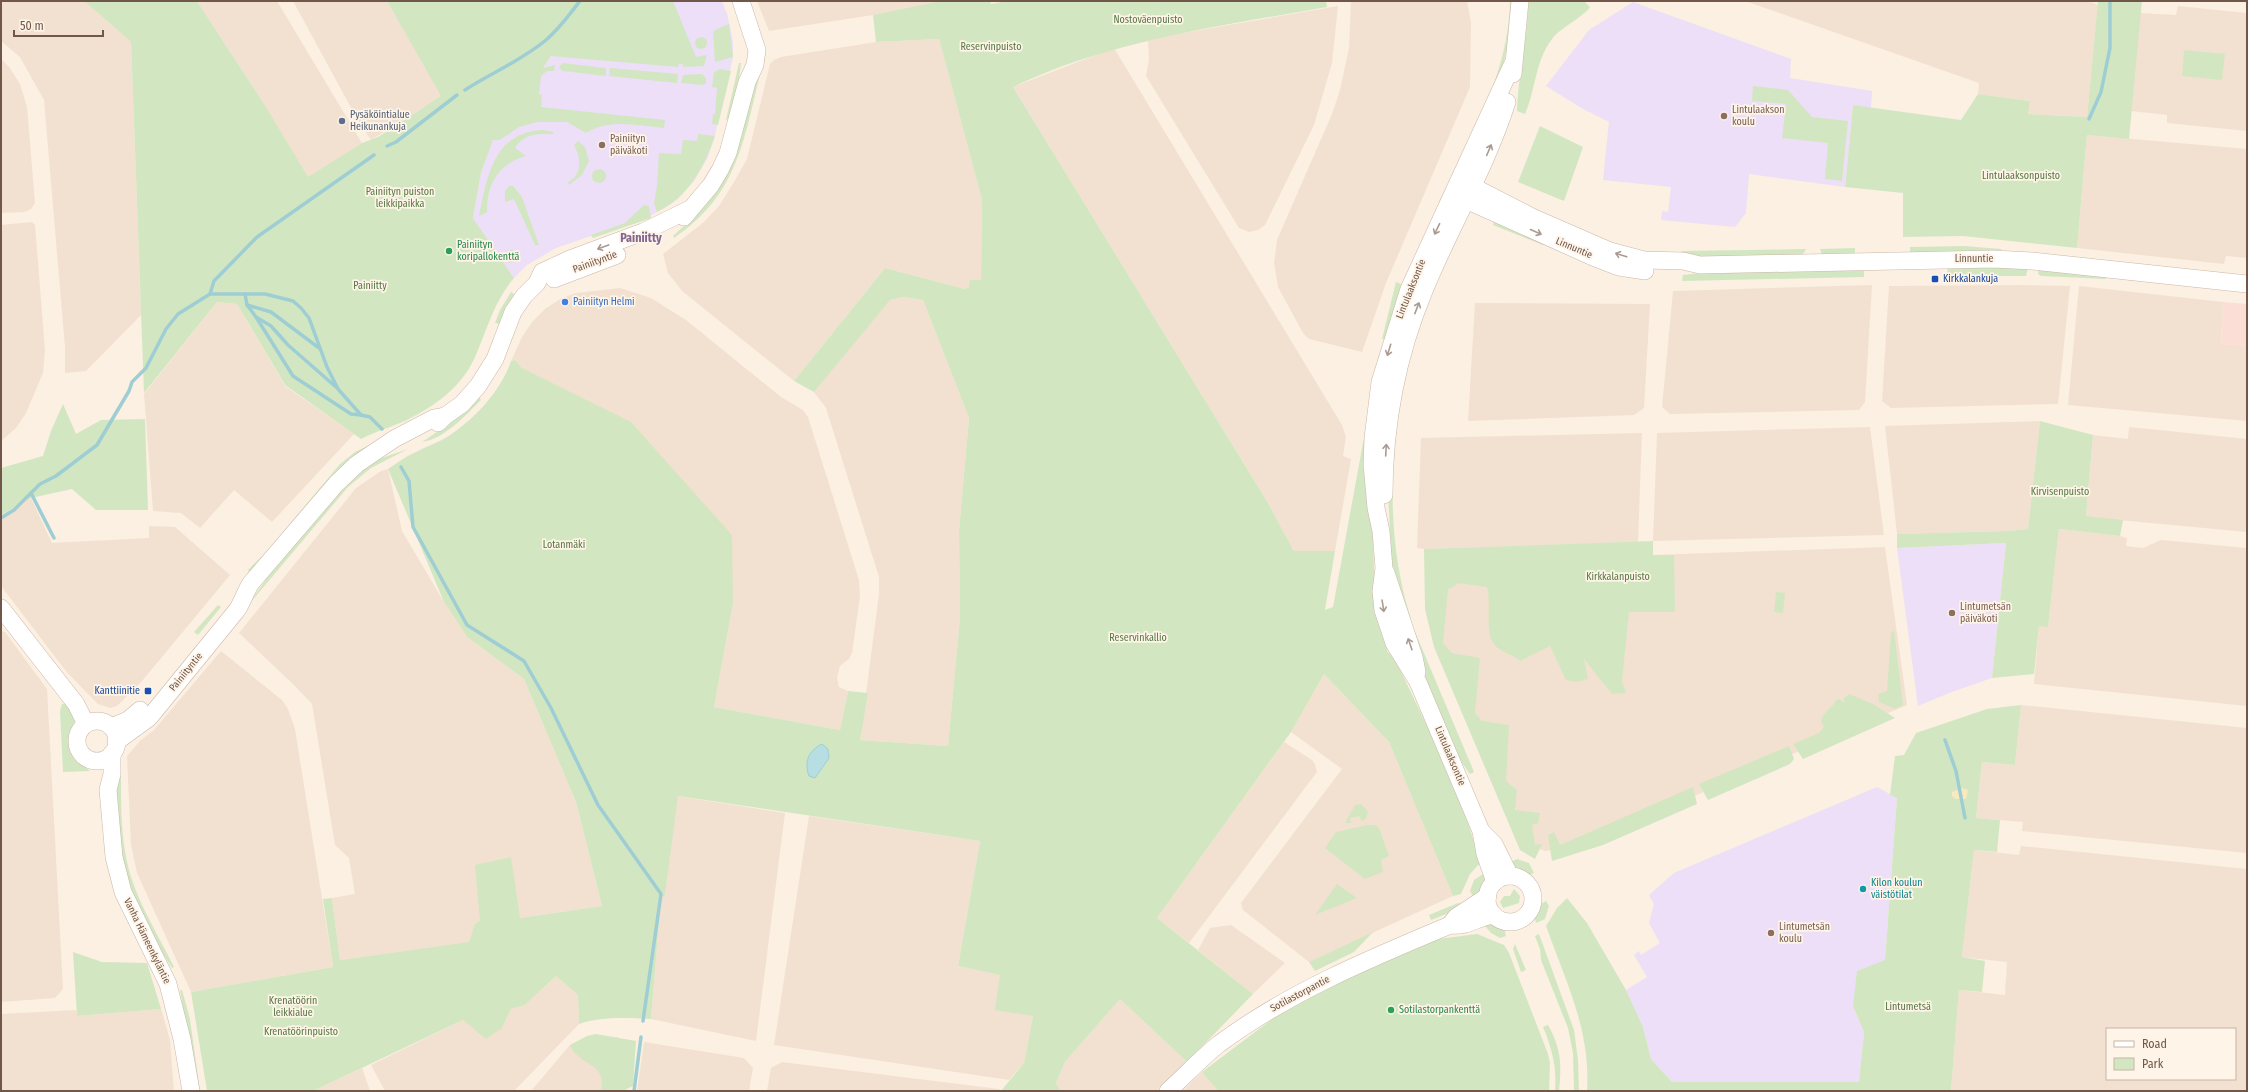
<svg xmlns="http://www.w3.org/2000/svg" width="2248" height="1092" font-family="'Fira Sans Condensed',sans-serif">
<rect width="100%" height="100%" fill="#fbf0e2"/>
<g fill="#f2e1d0" fill-rule="evenodd">
<polygon points="1,1 84,1 131,42 141,315 86,371 65,373 65,347 44,100 20,57 1,41"/>
<polygon points="197,1 277,1 362,143 308,178 268,110"/>
<polygon points="293,1 387,1 442,96 371,140 355,115"/>
<polygon points="757,1 941,1 941,2 873,15 769,31"/>
<polygon points="1351,1 1467,1 1471,23 1470,87 1386,283 1362,352 1309,339 1303,333 1278,287 1274,263 1277,240 1332,114 1340,90 1349,48"/>
<polygon points="1745,1 2088,1 2098,5 2087,117 2027,114 2030,101 1978,94 1979,83"/>
<polygon points="1338,6 1332,63 1314,125 1265,225 1258,230 1249,232 1239,228 1146,76 1149,59 1148,39"/>
<polygon points="2178,6 2247,13 2247,131 2167,123 2167,115 2131,111 2140,13 2176,15"/>
<polygon points="939,39 982,200 981,280 965,289 885,268 794,381 682,291 668,273 663,254 704,222 719,206 734,182 747,159 770,64 774,60 781,57 876,42"/>
<polygon points="1114,48 1342,425 1346,437 1343,456 1351,459 1335,551 1294,551 1268,503 1013,87"/>
<polygon points="1,59 9,67 20,84 27,107 35,203 31,209 25,212 1,213"/>
<polygon points="2087,135 2247,149 2247,258 2226,256 2224,264 2077,248"/>
<polygon points="32,222 35,225 45,350 43,373 26,413 16,428 1,441 1,225"/>
<polygon points="1872,285 1865,402 1859,410 1670,414 1662,407 1673,291"/>
<polygon points="2025,285 2070,286 2058,404 1891,408 1882,401 1889,286"/>
<polygon points="2079,286 2223,302 2221,344 2247,346 2247,421 2068,405"/>
<polygon points="620,288 651,298 686,320 781,397 803,410 808,417 859,580 860,596 852,653 849,659 840,666 837,678 839,687 848,691 840,730 714,707 733,603 515,360 511,361 522,337 532,322 545,309 560,299 576,293"/>
<polygon points="903,297 923,300 969,418 959,531 960,617 948,746 860,740 879,594 879,577 826,408 814,392 882,308 890,300"/>
<polygon points="217,302 237,304 285,386 354,434 272,522 234,490 200,528 181,513 153,511 144,394"/>
<polygon points="1475,303 1650,304 1644,408 1634,415 1468,421"/>
<polygon points="2040,421 2028,529 2007,531 1897,534 1885,426"/>
<polygon points="1870,427 1884,535 1653,541 1657,433"/>
<polygon points="2129,427 2247,439 2247,532 2086,517 2093,435 2128,439"/>
<polygon points="1642,433 1638,542 1424,549 1417,548 1421,438"/>
<polygon points="388,469 402,531 444,602 467,637 524,679 576,802 602,906 520,918 471,942 340,960 332,898 355,894 349,858 335,845 312,704 294,685 239,633 356,488 381,471"/>
<polygon points="31,498 52,543 149,538 149,526 175,527 230,575 142,681 117,706 110,708 98,704 86,692 66,671 1,586 1,515"/>
<polygon points="2059,529 2120,536 2127,538 2126,546 2143,548 2161,540 2247,548 2247,706 2034,684 2039,626 2048,626"/>
<polygon points="1885,547 1907,705 1575,847 1545,851 1534,847 1445,664 1425,575 1536,574 1537,612 1674,612 1674,555 1653,555"/>
<polygon points="1,631 5,632 47,689 63,989 55,998 1,1002"/>
<polygon points="221,651 282,700 288,709 295,729 333,967 191,992 137,873 131,845 127,756 140,741 154,730"/>
<polygon points="1324,674 1389,742 1453,896 1309,962 1243,910 1241,903 1342,769 1291,732"/>
<polygon points="2021,705 2247,728 2247,853 2022,831 2023,822 1976,818 1982,762 2015,765"/>
<polygon points="1284,742 1312,760 1315,764 1317,772 1189,943 1157,918"/>
<polygon points="677,796 785,813 756,1041 651,1019 661,899 665,895"/>
<polygon points="809,816 980,841 958,966 1001,975 1033,1016 1024,1063 1009,1080 774,1045"/>
<path d="M2021,846l226,23v222h-296l8,-101 46,5 2,-33 -45,-5 12,-107 45,5zM2107,1029h128v50h-128z"/>
<polygon points="1231,925 1285,963 1253,994 1198,950 1210,928"/>
<polygon points="556,976 578,995 579,1024 514,1091 385,1091 371,1065 463,1020 502,1028 511,1009 525,1005"/>
<polygon points="1120,999 1187,1062 1156,1091 1061,1091 1056,1083 1065,1062"/>
<polygon points="161,1009 170,1040 174,1091 1,1091 1,1014 76,1010 77,1016"/>
<polygon points="618,1037 612,1091 531,1091 570,1045"/>
<polygon points="644,1042 744,1058 753,1068 749,1091 637,1091"/>
<polygon points="782,1062 999,1089 1001,1091 767,1091 771,1068"/>
<polygon points="362,1068 370,1091 313,1091"/>
<polygon points="1202,1072 1218,1091 1183,1091"/>
</g>
<polygon fill="#fbdfd6" points="2223,302 2247,304 2247,346 2221,344"/>
<g fill="#eddff7">
<polygon points="605,1 722,1 727,14 733,41 733,57 715,135 708,157 694,181 678,199 666,207 652,215 556,248 527,265 514,278 473,218 481,173 493,140 542,69 562,42"/>
<polygon points="1633,2 1791,59 1790,78 1872,91 1871,108 1853,106 1845,187 1749,174 1746,213 1735,227 1661,220 1662,211 1668,212 1671,187 1603,180 1609,122 1583,109 1546,86 1589,30"/>
<polygon points="2006,543 1992,678 1949,693 1918,706 1897,548"/>
<polygon points="1877,787 1897,798 1885,960 1853,1006 1864,1032 1859,1082 1672,1082 1651,1059 1643,1027 1626,990 1647,977 1634,955 1639,951 1641,955 1660,943 1649,923 1654,904 1649,895 1674,873"/>
</g>
<g fill="#d2e7c1">
<path d="M84,1h113l71,109 40,67 54,-34 16,-6 63,-41 -54,-95h286l23,56 11,-2 -3,11 -21,1v-3h-4l-1,3 -127,-11 -8,12 12,-3 -1,6h-7l-6,5 -2,18 3,1 -1,12 124,13 -1,8c-27,-2 -54,-10 -78,5l-19,-11h-30l-18,5 -19,13h-7l-12,33 -8,45 41,60c-20,23 -27,52 -39,79 -13,30 -40,49 -68,63 -15,7 -31,11 -46,19l-76,-54 -48,-81 -20,-2 -73,91 -13,-351z"/>
<path d="M941,1h49l1,3 16,-3h319l1,6c-106,19 -215,33 -314,80l255,416 26,48h41l-10,59 8,-3 36,-197 6,190 12,40v11l8,8c31,66 67,133 85,204l-10,11 -9,20 -8,2 -64,-154 -65,-68 -33,58 -134,186 96,76 -66,68 -67,-63 -55,63 -9,21 5,8h-60l23,-28 9,-47 -38,-6 5,-35 -42,-9 22,-125 -302,-45 -13,99 -4,4 -10,120c-25,-1 -48,-3 -72,5l-1,-29 -22,-19 -31,29 -14,4 -9,19 -16,11 -23,-19 -150,71h-106l-16,-99 142,-25 -10,-68 9,-1 8,62 129,-18 6,-18 5,-3 -5,-56 36,-8 9,61 82,-12 -26,-104 -52,-123 -57,-42 -23,-35 -56,-133c9,-6 17,-12 26,-16 11,-6 23,-10 33,-16 27,-17 54,-46 64,-76l4,-1 7,8 109,54 101,113 1,68 -19,104 126,23 8,-39 20,2 -8,47 88,6 12,-129 -1,-86 10,-113 -46,-118 -20,-3 -13,3 -76,92 -20,-11 91,-113 80,21 4,-2 1,-7h11l1,-80 -43,-161 -63,3 -3,-27z"/>
<path d="M1510,1h3l-4,39 -8,33 -57,132 -5,-3c31,-63 70,-129 71,-201z"/>
<path d="M1528,1h56l6,6c-5,9 -29,20 -38,32 -17,22 -16,50 -27,75l-8,-3c1,-37 11,-73 11,-110z"/>
<polygon points="2098,1 2142,1 2129,139 2087,135 2077,248 1963,236 1903,237 1903,193 1845,187 1853,105 1961,120 1978,94 2030,101 2028,114 2087,117"/>
<polygon points="729,24 733,57 715,62 713,33 715,30"/>
<circle cx="701" cy="43" r="6"/>
<polygon points="2184,50 2225,54 2222,80 2182,76"/>
<polygon points="562,63 606,68 606,76 563,71 559,68"/>
<polygon points="739,63 741,63 738,87 729,119 726,120"/>
<path d="M762,66c-18,71 -22,127 -88,172l-1,-2 23,-21 21,-25 33,-98z"/>
<polygon points="610,68 678,74 677,83 609,76"/>
<polygon points="720,69 731,71 718,125 712,124 713,114 715,114 717,88 712,87 714,72"/>
<polygon points="702,74 706,78 706,83 703,85 681,83 683,75"/>
<polygon points="1753,86 1788,90 1812,117 1848,121 1842,181 1825,179 1828,143 1782,138 1786,104 1752,101"/>
<polygon points="1540,126 1583,147 1564,201 1518,182"/>
<path d="M543,130l11,2 -1,2c-16,0 -28,-1 -38,14l11,8c-27,7 -40,29 -39,56l-8,4c8,-39 14,-84 64,-86z"/>
<path d="M698,134l17,2c-11,32 -27,61 -58,76l-3,-9 3,-17 2,-33 22,1 2,-14 14,1z"/>
<path d="M578,141l7,6 4,14 -7,14 -13,10 -1,-3c15,-8 13,-24 6,-37z"/>
<circle cx="599" cy="176" r="7"/>
<polygon points="509,186 513,186 522,197 539,245 535,245 514,199 505,202 505,191"/>
<polygon points="644,205 649,206 651,218 593,238 591,235 625,223"/>
<polygon points="1494,220 1545,240 1543,245 1493,225"/>
<polygon points="1964,246 2001,249 2001,252 1910,252 1910,247"/>
<polygon points="1855,248 1855,255 1822,255 1820,249"/>
<polygon points="512,249 519,261 509,263 504,254"/>
<polygon points="1806,249 1802,256 1681,257 1681,251"/>
<polygon points="1947,266 2028,268 2026,276 1948,276"/>
<polygon points="1864,269 1864,277 1682,281 1683,275 1710,272"/>
<polygon points="2039,269 2107,276 2106,279 2041,276 2038,274"/>
<polygon points="1396,282 1401,284 1387,340 1382,339"/>
<polygon points="511,292 514,294 501,324 495,323 500,310"/>
<path d="M1404,364l4,1c-19,82 -23,173 3,254l-4,1 -15,-48 -4,-81z"/>
<path d="M479,397l2,3c-16,16 -37,39 -59,42l30,-20z"/>
<polygon points="63,404 76,434 101,420 145,419 148,510 96,510 72,489 31,498 1,515 1,468 43,456 51,431"/>
<polygon points="2040,421 2093,435 2086,516 2123,520 2120,536 2059,529 2048,627 2039,626 2034,674 1992,678 2006,543 1897,548 1897,534 2007,531 2028,529"/>
<polygon points="400,430 249,572 248,570 267,551 340,464 355,452"/>
<polygon points="408,449 371,468 348,487 245,609 267,578 345,484 376,460"/>
<path d="M1653,541v14h21l1,57h-46l-7,69 4,12 -14,1 -28,-35 4,20 -12,3 -10,-2 -16,-34 -30,15c-7,-7 -21,-9 -26,-17 -10,-13 -2,-40 -7,-57l-30,-4 -2,3 -7,3 -5,54 9,10 28,5 -5,55 7,8 27,4 -3,56 11,9 -2,20 25,3 -2,10 -6,2 3,20 7,-1 -7,15 -15,-9 -86,-203 -9,-38 -1,-60z"/>
<polygon points="1776,592 1785,593 1783,613 1774,612"/>
<polygon points="218,605 221,607 198,635 194,632"/>
<polygon points="1413,627 1474,772 1470,774 1455,753 1423,675"/>
<polygon points="1894,630 1903,705 1895,709 1879,702 1878,694 1887,691 1891,633"/>
<path d="M1849,694l24,10 22,14 -92,41 -10,-15 26,-11 5,-6 -3,-6c4,-12 11,-12 15,-21l3,-1 6,4 -2,-4z"/>
<polygon points="62,704 67,704 75,719 71,748 75,757 90,771 63,772 60,711"/>
<path d="M2021,705l-6,60 -33,-3 -6,56 24,2 -3,32 -23,-2 -12,107 23,4 -3,31 -23,-2 -8,101h-364c4,-60 -21,-109 -41,-165l11,-18 10,-10 20,25 39,67 17,37 8,32 21,23h187l5,-50 -11,-26 4,-35 28,-11 12,-162 -7,-3 5,-39 9,-1 12,-22 71,-24z"/>
<polygon points="1789,746 1794,759 1790,764 1708,800 1699,784"/>
<path d="M117,777h4c0,24 0,50 4,74 6,42 31,79 49,116l-2,1c-20,-31 -40,-66 -49,-102 -7,-25 -7,-63 -6,-89z"/>
<polygon points="1693,787 1697,804 1603,845 1552,861 1548,835 1554,832 1560,845"/>
<polygon points="1361,804 1368,811 1366,819 1361,821 1360,816 1350,818 1351,823 1345,823 1355,805"/>
<polygon points="1367,825 1375,825 1379,828 1389,856 1381,860 1383,872 1365,879 1325,848 1336,832"/>
<polygon points="1517,859 1529,863 1534,873 1528,875 1516,870 1511,862"/>
<path d="M1483,874c4,11 -1,16 -10,23l-3,-6 4,-11z"/>
<polygon points="1337,884 1357,898 1315,915"/>
<polygon points="1514,889 1520,896 1519,903 1503,908 1500,902 1504,896 1510,896"/>
<polygon points="1546,901 1549,906 1545,919 1536,923 1534,915 1537,906"/>
<polygon points="1458,903 1463,904 1464,907 1431,920 1429,915"/>
<polygon points="1492,923 1504,928 1506,936 1500,938 1491,933 1485,926"/>
<polygon points="1373,932 1354,952 1319,969 1315,971 1309,962"/>
<polygon points="1477,934 1504,945 1509,953 1548,1054 1550,1063 1549,1091 1218,1091 1202,1072 1283,1011 1378,962 1438,939"/>
<polygon points="1539,934 1574,1030 1578,1060 1579,1091 1574,1091 1573,1053 1568,1028 1541,960 1540,949 1535,936"/>
<polygon points="1515,944 1526,970 1521,972 1513,949"/>
<polygon points="73,952 102,962 147,963 161,1009 77,1016"/>
<polygon points="180,990 182,990 190,1019 200,1091 197,1091"/>
<path d="M1548,1025c13,23 14,40 11,66h-4c2,-23 -3,-43 -12,-64z"/>
<path d="M596,1034l40,7 -3,45 -10,5h-22c7,-29 -24,-26 -31,-46l17,-9z"/>
</g>
<polygon fill="#f9eabd" points="1962,788 1968,790 1966,799 1956,799 1952,796 1952,792"/>
<path fill="#b7dfe3" stroke="#9eced4" d="M822,744l6,5 1,9 -14,20 -6,-2c-5,-14 -1,-25 13,-32z"/>
<g fill="none" stroke-linecap="round" stroke-linejoin="round">
<g stroke="#9eced4" stroke-width="3.5">
<path d="M465,90c26,-17 56,-29 81,-50 13,-11 23,-25 34,-39"/>
<polyline points="2089,119 2101,92 2110,48 2110,3"/>
<polyline points="387,146 396,142 457,95"/>
<polyline points="210,294 214,281 257,237 374,155"/>
<polyline points="245,294 247,305 256,317 271,326 288,345 336,387"/>
<polyline points="247,305 271,312 319,348"/>
<polyline points="256,317 293,376 351,414 361,415"/>
<polyline points="401,467 409,481 413,527 467,625 524,661 551,708 598,805 661,894 643,1021"/>
<polyline points="31,493 54,538"/>
<polyline points="1,518 14,510 40,484 56,476 97,445 129,391 132,382 146,368 166,329 178,314 210,294 265,294 293,301 301,308 309,318 327,367 338,389 361,415 370,417 382,429"/>
<polyline points="1945,740 1956,771 1965,818"/>
<polyline points="634,1091 641,1037"/>
</g>
<defs>
<g id="minor">
<polyline points="1513,74 1520,1"/>
<polyline points="1460,180 1532,217 1610,251 1644,260 1683,261 1700,265 1994,259 2032,261 2247,284"/>
<polyline points="1457,196 1593,257 1619,267 1645,271"/>
<polyline points="684,217 711,185 720,170 728,153 747,82 755,65 757,50 741,1"/>
<polyline points="554,279 617,255"/>
<polyline points="438,423 445,416 462,404 478,386 495,359 513,312 524,296 537,283 542,272 570,259 643,232 690,209"/>
<path d="M1384,495c0,-71 13,-139 40,-204 26,-64 62,-123 83,-189"/>
<polyline points="1386,573 1414,657 1417,672"/>
<polyline points="1,608 76,704 86,724"/>
<circle cx="97" cy="741" r="20"/>
<polyline points="111,727 128,720 140,710"/>
<path d="M116,742l33,-24 88,-108c6,-9 8,-18 14,-27l85,-99 21,-20 37,-25 40,-21 11,-2"/>
<polyline points="112,753 112,774 108,790 114,857 123,892 168,984 182,1039 191,1091"/>
<polyline points="1481,831 1494,844 1510,876"/>
<circle cx="1510" cy="899" r="23"/>
<polyline points="1495,882 1485,854 1481,831 1418,682 1394,643 1383,610 1381,591 1384,568 1381,531 1376,508 1372,464 1373,438 1380,382 1409,289 1513,63"/>
<polyline points="1450,925 1456,917 1488,896"/>
<path d="M1168,1091c17,-15 33,-33 51,-47 70,-52 152,-86 231,-119 20,2 26,-8 44,-10"/>
</g>
</defs>
<use href="#minor" stroke="#cbb7a9" stroke-width="18"/>
<use href="#minor" stroke="#fff" stroke-width="17"/>
</g>
<defs><path id="oneway-shaft" d="M-6 0H5M1.5-3L5.5 0L1.5 3" fill="none" stroke-width="1.6" stroke-linecap="round" stroke-linejoin="round"/></defs>
<g stroke="#aa9a92">
<use href="#oneway-shaft" transform="translate(1489 150) rotate(-67)"/>
<use href="#oneway-shaft" transform="translate(1437 229) rotate(116)"/>
<use href="#oneway-shaft" transform="translate(1536 232) rotate(24)"/>
<use href="#oneway-shaft" transform="translate(603 247) rotate(160)"/>
<use href="#oneway-shaft" transform="translate(1621 255) rotate(-162)"/>
<use href="#oneway-shaft" transform="translate(1417 308) rotate(-69)"/>
<use href="#oneway-shaft" transform="translate(1389 350) rotate(107)"/>
<use href="#oneway-shaft" transform="translate(1386 450) rotate(-87)"/>
<use href="#oneway-shaft" transform="translate(1383 606) rotate(81)"/>
<use href="#oneway-shaft" transform="translate(1410 644) rotate(-109)"/>
</g>
<g fill="#8d6e63" stroke="#fef4e7" stroke-width="1.5">
<circle cx="1724" cy="116" r="4"/>
<circle cx="602" cy="145" r="4"/>
<circle cx="1952" cy="613" r="4"/>
<circle cx="1771" cy="933" r="4"/>
</g>
<circle fill="#5c6f8a" stroke="#fef4e7" stroke-width="1.5" cx="342" cy="121" r="4"/>
<g fill="#2e9e5b" stroke="#fef4e7" stroke-width="1.5">
<circle cx="449" cy="251" r="4"/>
<circle cx="1391" cy="1010" r="4"/>
</g>
<g fill="#1a4fb4" stroke="#fef4e7" stroke-width="1.5">
<rect x="1931" y="275" width="8" height="8" rx="2"/>
<rect x="144" y="687" width="8" height="8" rx="2"/>
</g>
<circle fill="#3f7fe0" stroke="#fef4e7" stroke-width="1.5" cx="565" cy="302" r="4"/>
<circle fill="#0f9aa8" stroke="#fef4e7" stroke-width="1.5" cx="1863" cy="889" r="4"/>
<g text-anchor="middle" dominant-baseline="central" stroke-width="3.5" stroke-linejoin="round" paint-order="stroke">
<g font-size="10" fill="#547742" stroke="#fef4e7">
<text x="1148" y="20">Nostoväenpuisto</text>
<text x="991" y="47">Reservinpuisto</text>
<text x="2021" y="176">Lintulaaksonpuisto</text>
<text x="400" y="192">Painiityn puiston<tspan x="400" dy="12">leikkipaikka</tspan></text>
<text x="370" y="286">Painiitty</text>
<text x="2060" y="492">Kirvisenpuisto</text>
<text x="564" y="545">Lotanmäki</text>
<text x="1618" y="577">Kirkkalanpuisto</text>
<text x="1138" y="638">Reservinkallio</text>
<text x="293" y="1001">Krenatöörin<tspan x="293" dy="12">leikkialue</tspan></text>
<text x="1908" y="1007">Lintumetsä</text>
<text x="301" y="1032">Krenatöörinpuisto</text>
</g>
<g font-size="10" fill="#785e54" stroke="#fef4e7" text-anchor="start">
<text x="1732" y="110">Lintulaakson<tspan x="1732" dy="12">koulu</tspan></text>
<text x="610" y="139">Painiityn<tspan x="610" dy="12">päiväkoti</tspan></text>
<text x="1960" y="607">Lintumetsän<tspan x="1960" dy="12">päiväkoti</tspan></text>
<text x="1779" y="927">Lintumetsän<tspan x="1779" dy="12">koulu</tspan></text>
</g>
<g font-size="10" fill="#4e5e75" stroke="#fef4e7" text-anchor="start">
<text x="350" y="115">Pysäköintialue<tspan x="350" dy="12">Heikunankuja</tspan></text>
</g>
<g font-size="10" fill="#27864d" stroke="#fef4e7" text-anchor="start">
<text x="457" y="245">Painiityn<tspan x="457" dy="12">koripallokenttä</tspan></text>
<text x="1399" y="1010">Sotilastorpankenttä</text>
</g>
<g font-size="10" fill="#71564a" stroke="#fef4e7">
<text transform="translate(1574 248) rotate(23)">Linnuntie</text>
<text x="1974" y="259">Linnuntie</text>
<text transform="translate(595 262) rotate(-20)">Painiityntie</text>
<text transform="translate(1411 289) rotate(-68)">Lintulaaksontie</text>
<text transform="translate(186 672) rotate(-51)">Painiityntie</text>
<text transform="translate(1450 756) rotate(67)">Lintulaaksontie</text>
<text transform="translate(147 941) rotate(64)">Vanha Hämeenkyläntie</text>
<text transform="translate(1300 994) rotate(-28)">Sotilastorpantie</text>
</g>
<g font-size="10" fill="#164399" stroke="#fef4e7" text-anchor="start">
<text x="1943" y="279">Kirkkalankuja</text>
<text x="140" y="691" text-anchor="end">Kanttiinitie</text>
</g>
<g font-size="10" fill="#366cbe" stroke="#fef4e7" text-anchor="start">
<text x="573" y="302">Painiityn Helmi</text>
</g>
<g font-size="10" fill="#0d838f" stroke="#fef4e7" text-anchor="start">
<text x="1871" y="883">Kilon koulun<tspan x="1871" dy="12">väistötilat</tspan></text>
</g>
<g font-size="12" font-weight="bold" fill="#836594" stroke="#fef4e7">
<text x="641" y="238">Painiitty</text>
</g>
</g>
<rect width="2248" height="1092" fill="none" stroke="#71564a" stroke-width="4"/>
<rect x="2106" y="1028" width="130" height="52" fill="#fef4e7" stroke="#c6b5a8"/>
<rect x="2114" y="1041" width="20" height="6" fill="#ffffff" stroke="#c6b5a8"/>
<text x="2142" y="1048" font-size="12" fill="#71564a">Road</text>
<rect x="2114" y="1058" width="20" height="12" fill="#d2e7c1" stroke="#c6b5a8"/>
<text x="2142" y="1068" font-size="12" fill="#71564a">Park</text>
<path d="M14 30v6h89v-6" fill="none" stroke="#71564a" stroke-width="2"/>
<text x="20" y="30" font-size="12" fill="#71564a" stroke="#fef4e7" stroke-width="3" paint-order="stroke">50 m</text>
</svg>
